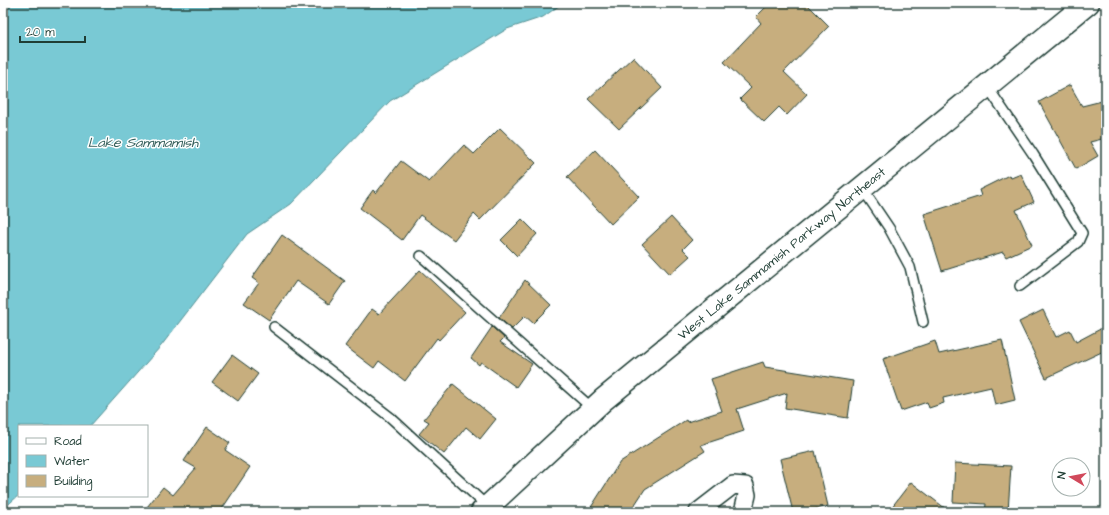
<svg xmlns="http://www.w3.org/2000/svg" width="1109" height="515" font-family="'Architects Daughter',sans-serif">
<rect width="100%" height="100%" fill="#fff"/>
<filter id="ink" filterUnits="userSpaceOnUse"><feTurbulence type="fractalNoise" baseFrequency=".025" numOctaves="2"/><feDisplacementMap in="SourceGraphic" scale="8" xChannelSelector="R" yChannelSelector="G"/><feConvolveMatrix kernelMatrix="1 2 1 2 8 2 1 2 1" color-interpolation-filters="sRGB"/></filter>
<g filter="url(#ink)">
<polygon fill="#79c9d4" stroke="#559194" points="3,3 563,3 543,17 507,29 390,101 291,204 247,234 161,346 90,426 19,426 19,495 3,509"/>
<g fill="#c7ae7e" stroke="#1f3d34">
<polygon points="770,3 806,3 829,26 784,72 807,94 787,115 779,107 764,122 740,99 751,88 724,62 761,23 756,17"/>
<polygon points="633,57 662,88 619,129 588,99"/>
<polygon points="1070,85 1082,106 1106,100 1106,138 1090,142 1098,156 1076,169 1039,102"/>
<polygon points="500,128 536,163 480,220 474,214 454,240 420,215 402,240 360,208 373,190 376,193 401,161 429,182 464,145 474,154"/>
<polygon points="595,150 639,197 611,224 567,177"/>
<polygon points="1021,174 1034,202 1016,210 1032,245 1006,257 1003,252 942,271 924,214 981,196 979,190 1009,175 1011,178"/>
<polygon points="671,217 692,240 683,249 690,256 670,274 642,244"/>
<polygon points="522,219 537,234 517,256 501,240"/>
<polygon points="282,235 345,281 329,304 296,281 269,320 244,303 259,283 252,278"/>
<polygon points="420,270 465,312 439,340 437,338 405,381 379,361 374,368 345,346 372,309 379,314"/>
<polygon points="525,280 551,305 533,323 525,316 512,329 499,318"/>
<polygon points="1043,310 1056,337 1070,330 1076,342 1106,326 1106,350 1046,378 1019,322"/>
<polygon points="492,327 504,338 500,342 532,364 516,387 481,362 479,365 471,358"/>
<polygon points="1002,340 1015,400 995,405 991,387 943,398 944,403 929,408 927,402 901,411 883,359 935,341 939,354"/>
<polygon points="232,355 258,374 238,401 212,382"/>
<polygon points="763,362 765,367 853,381 848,418 785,408 787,393 737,409 744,431 701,445 705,451 645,489 630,512 588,512 620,462 686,420 687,422 722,411 711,379"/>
<polygon points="453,384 496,419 480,439 466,427 444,454 419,434 429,422 424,419"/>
<polygon points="207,427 230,443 225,450 250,467 220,512 143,512 163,487 173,495 196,468 184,461"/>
<polygon points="815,451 828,506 805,512 793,512 780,459"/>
<polygon points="955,463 1011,466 1008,512 985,512 986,504 953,502"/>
<polygon points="911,482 950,512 888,512"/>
</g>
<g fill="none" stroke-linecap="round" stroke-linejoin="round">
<defs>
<g id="service">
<polyline points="987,86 1033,154 1082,233 1078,242 1020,286"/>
<polyline points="862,188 889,228 910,267 923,322"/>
<polyline points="421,256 593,409"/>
<polyline points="274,327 390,417 488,507"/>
</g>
<polyline id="minor" points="698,512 733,485 745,486 747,495 743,512"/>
<g id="secondary">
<path id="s1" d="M482,512l121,-112 485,-397"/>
</g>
</defs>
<use href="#service" stroke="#1f3d34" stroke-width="12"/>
<use href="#minor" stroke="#1f3d34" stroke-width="20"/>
<use href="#secondary" stroke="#1f3d34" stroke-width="25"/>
<use href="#service" stroke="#fff" stroke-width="9"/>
<use href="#minor" stroke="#fff" stroke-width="17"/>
<use href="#secondary" stroke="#fff" stroke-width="22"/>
</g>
</g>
<g text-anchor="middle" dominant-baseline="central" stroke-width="3" stroke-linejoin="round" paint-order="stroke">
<g font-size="13" fill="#1f3d34" stroke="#fff">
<text stroke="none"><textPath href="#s1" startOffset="396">West Lake Sammamish Parkway Northeast</textPath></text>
</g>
<g font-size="14" font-style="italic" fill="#36605c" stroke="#fff">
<text x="143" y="143">Lake Sammamish</text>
</g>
</g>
<rect width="1109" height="515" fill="none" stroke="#fff" stroke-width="16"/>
<rect x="8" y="8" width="1093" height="499" fill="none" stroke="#1f3d34" stroke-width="1.5" filter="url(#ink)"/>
<rect x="18" y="425" width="130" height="72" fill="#ffffff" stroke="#a5b1ae"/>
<rect x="26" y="438" width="20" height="6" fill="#ffffff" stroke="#a5b1ae"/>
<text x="54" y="445" font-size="12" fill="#1f3d34">Road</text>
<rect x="26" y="455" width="20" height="12" fill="#79c9d4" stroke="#a5b1ae"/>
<text x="54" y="465" font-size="12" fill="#1f3d34">Water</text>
<rect x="26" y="475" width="20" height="12" fill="#c7ae7e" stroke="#a5b1ae"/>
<text x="54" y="485" font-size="12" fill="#1f3d34">Building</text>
<g transform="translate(1071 477) rotate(280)"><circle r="19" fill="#ffffff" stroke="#a5b1ae"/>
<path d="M0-3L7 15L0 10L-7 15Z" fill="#d1495b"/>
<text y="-6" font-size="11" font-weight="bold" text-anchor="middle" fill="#1f3d34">N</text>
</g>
<path d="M20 36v6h65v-6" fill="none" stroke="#1f3d34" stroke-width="2"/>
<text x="26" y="36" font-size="12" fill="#1f3d34" stroke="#ffffff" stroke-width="3" paint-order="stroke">20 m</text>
</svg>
